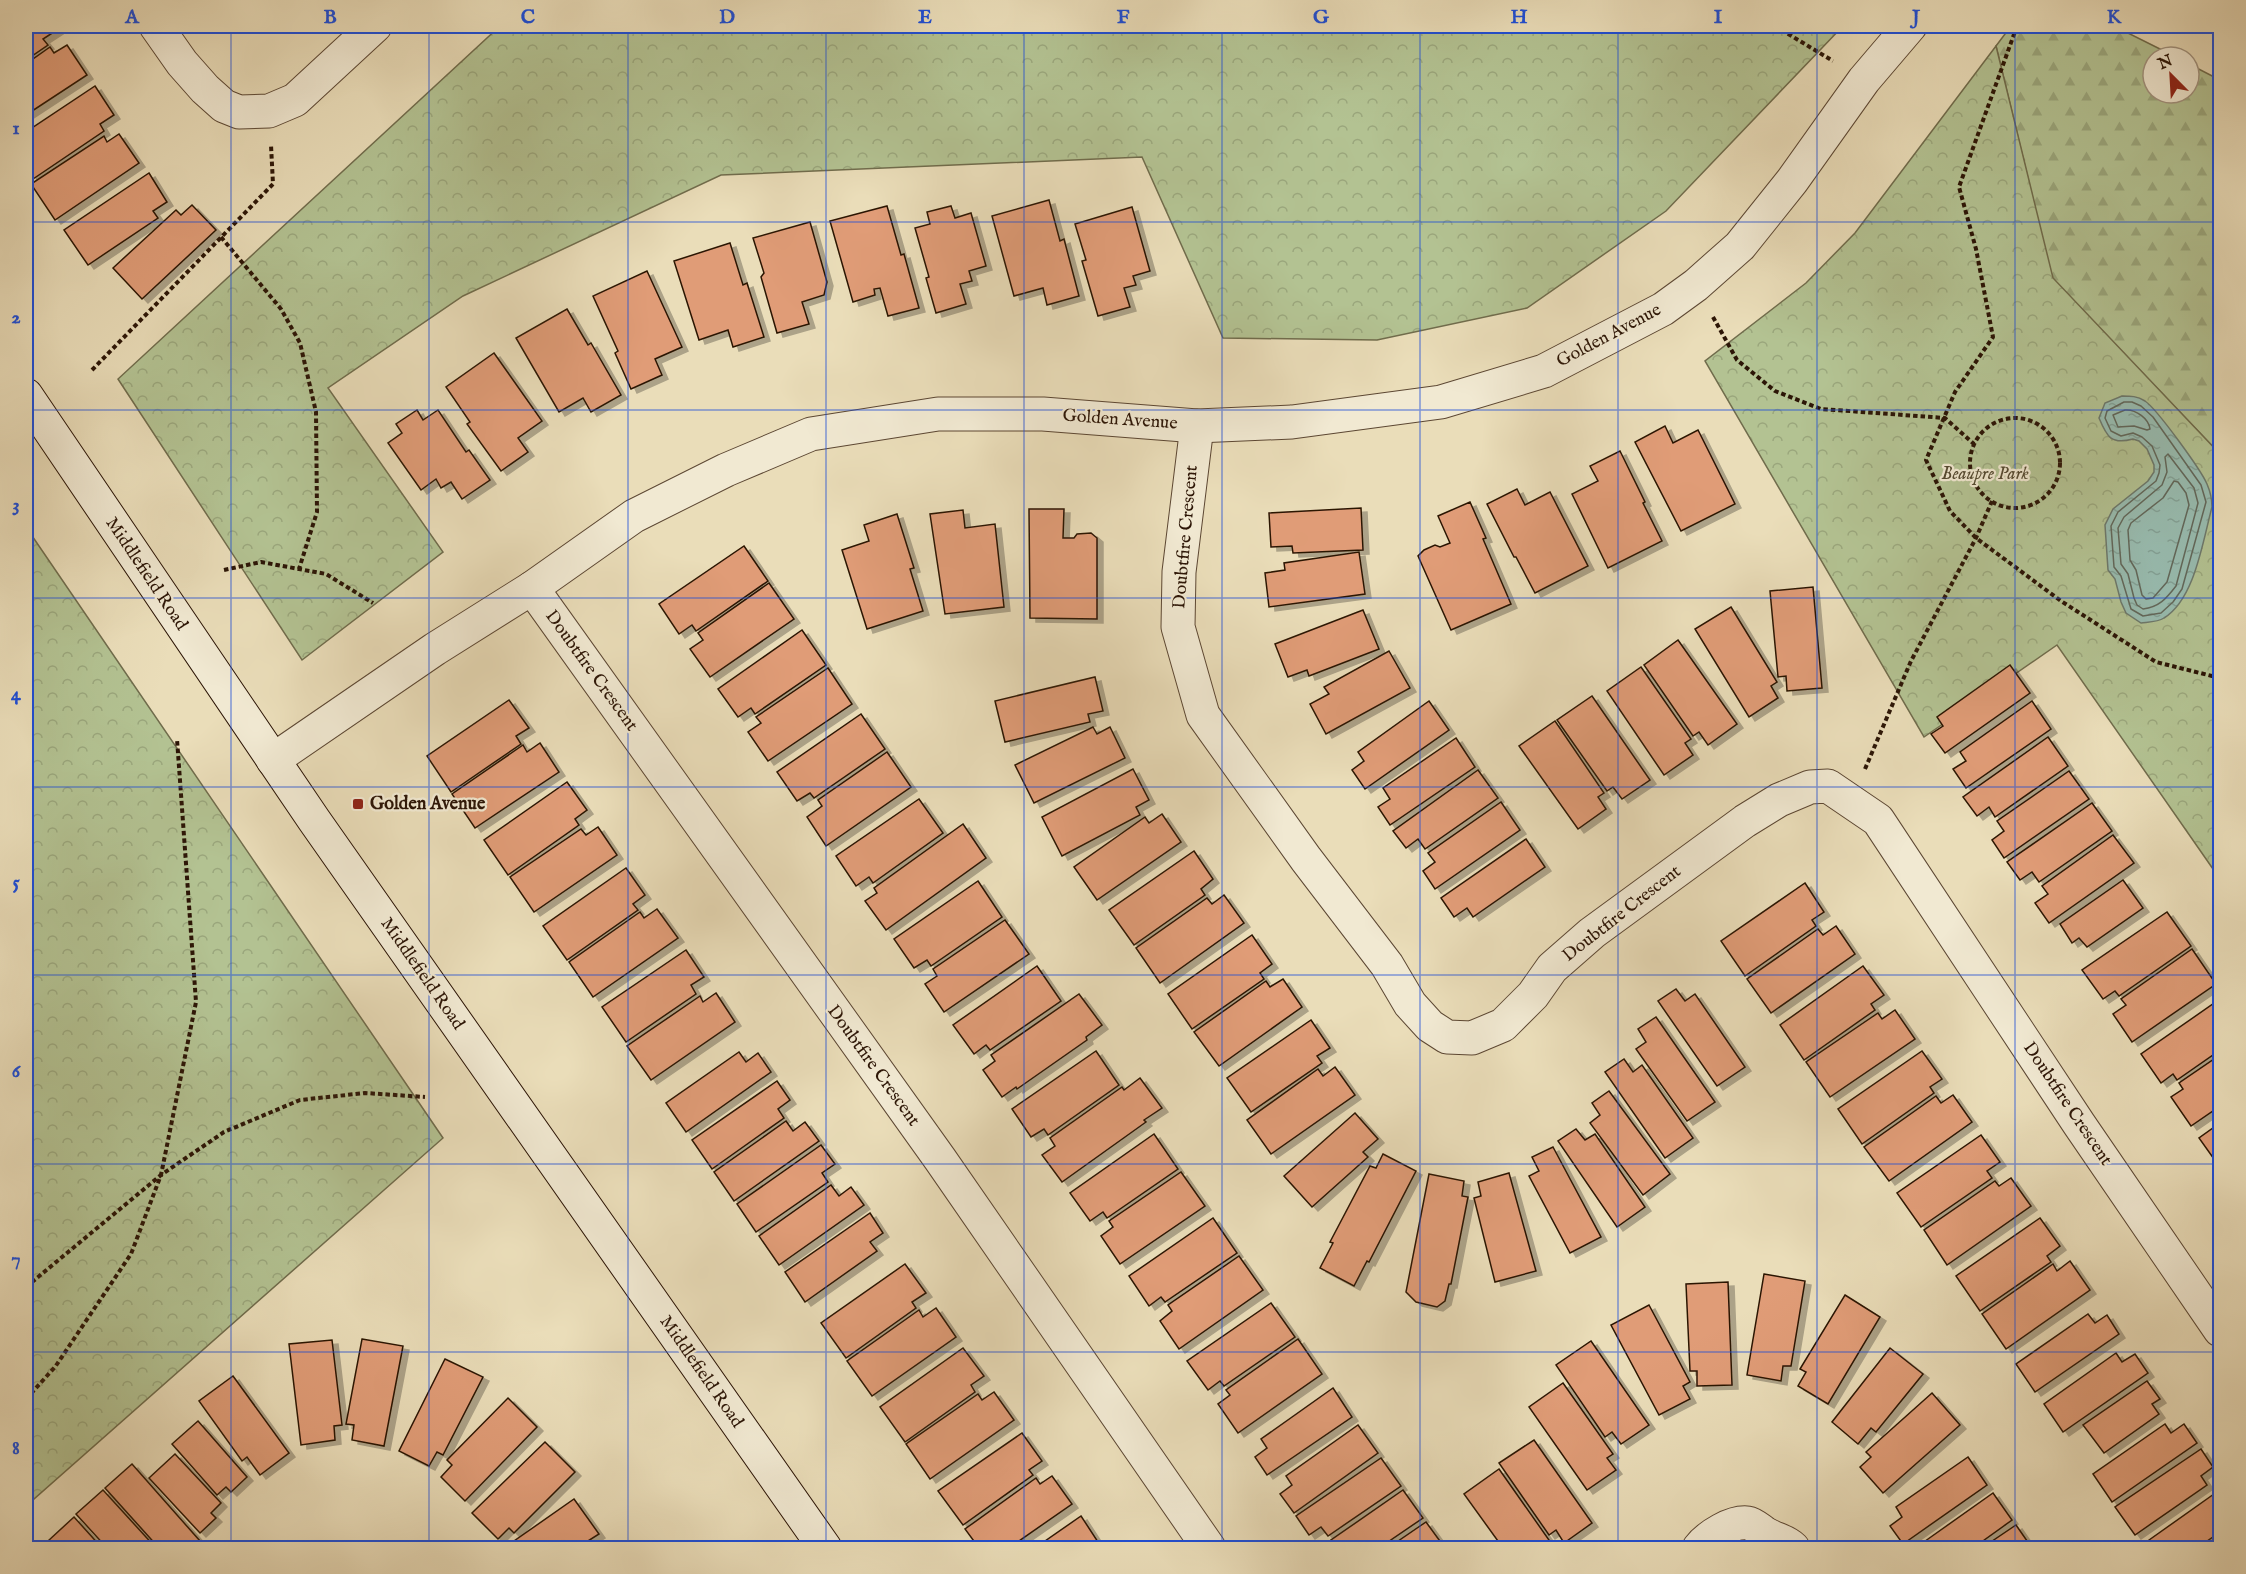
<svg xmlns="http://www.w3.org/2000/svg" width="2246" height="1574" font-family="'IM FELL English',serif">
<defs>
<pattern id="forest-firs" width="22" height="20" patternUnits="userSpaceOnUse" patternTransform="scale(1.5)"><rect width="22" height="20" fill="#b3c292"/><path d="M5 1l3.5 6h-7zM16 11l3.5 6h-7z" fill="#9aa67c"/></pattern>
<pattern id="park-crowns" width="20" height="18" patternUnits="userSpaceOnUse" patternTransform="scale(1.5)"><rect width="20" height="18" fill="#b3c292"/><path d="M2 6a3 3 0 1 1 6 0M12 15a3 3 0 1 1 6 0" fill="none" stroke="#9aa67c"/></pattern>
<pattern id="water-ripples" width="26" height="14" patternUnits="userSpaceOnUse" patternTransform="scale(1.5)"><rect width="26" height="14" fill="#98bcb0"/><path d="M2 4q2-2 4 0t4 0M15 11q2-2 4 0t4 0" fill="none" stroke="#83a196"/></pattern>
<filter id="shadow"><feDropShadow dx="6" dy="4" stdDeviation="0" flood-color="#0004"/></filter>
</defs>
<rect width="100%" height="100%" fill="#eaddb9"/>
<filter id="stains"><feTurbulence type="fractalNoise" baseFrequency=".00333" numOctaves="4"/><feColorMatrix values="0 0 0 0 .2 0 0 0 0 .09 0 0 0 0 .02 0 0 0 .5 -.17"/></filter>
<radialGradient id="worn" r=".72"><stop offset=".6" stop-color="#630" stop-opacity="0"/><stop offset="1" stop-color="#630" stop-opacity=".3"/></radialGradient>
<polygon fill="url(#forest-firs)" stroke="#706c4c" stroke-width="1.5" points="2011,26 2114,26 2176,57 2153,57 2153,93 2189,93 2189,64 2220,80 2220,454 2052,278 1996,46"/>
<g fill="url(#park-crowns)" stroke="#706c4c" stroke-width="1.5">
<polygon points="500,26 1843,26 1666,211 1527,308 1377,340 1223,338 1142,157 721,175 463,296 328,388 443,552 302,660 118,379"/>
<polygon points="1996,46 2053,278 2220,454 2220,879 2057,645 1924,737 1705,361 1806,283 1855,233"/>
<polygon points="26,527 443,1138 26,1506"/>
</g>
<path fill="url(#water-ripples)" stroke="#6d796c" stroke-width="1.5" d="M2122,396c9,0 15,0 23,5 12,8 56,69 62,83 3,7 5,15 5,23 -9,33 -17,92 -48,111 -6,4 -15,4 -23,5l-15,-10 -5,-11 -6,-23 -7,-9 -3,-45 8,-16 35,-28 6,-9v-7l-7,-16 -8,-8 -6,-2c-22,6 -26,-2 -34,-21l6,-15z"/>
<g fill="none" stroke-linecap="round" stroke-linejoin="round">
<g stroke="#62685b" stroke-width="1.5">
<polygon points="2124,402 2132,402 2141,406 2153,417 2201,485 2206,502 2182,589 2173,602 2161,613 2143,616 2131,609 2121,576 2114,567 2111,526 2118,512 2156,481 2159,473 2160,465 2152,446 2142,437 2133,433 2121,436 2111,431 2105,418 2107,411"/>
<path d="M2125,410c11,-1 24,9 25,19l-3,1 -13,-4 -16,1 -5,-12z"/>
<path d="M2168,454l26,34 4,15 -22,83c-10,13 -17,21 -33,23l-6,-4 -3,-7 -6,-24 -7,-10 -3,-36 6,-11 38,-32 5,-13 -2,-15z"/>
<polygon points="2174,481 2178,482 2186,493 2189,505 2167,582 2153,598 2146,599 2142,595 2136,570 2130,560 2128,530 2131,523 2163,498"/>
</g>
</g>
<g fill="#e09c77" stroke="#2c1506" stroke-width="1.5" filter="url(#shadow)">
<polygon points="26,26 54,26 57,30 43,39 48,45 26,60"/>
<polygon points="67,45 87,75 26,115 26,64 50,47 54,53"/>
<polygon points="95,86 114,115 100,124 104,131 33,179 26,167 26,132"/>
<polygon points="119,134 139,163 55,220 31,184 104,136 107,142"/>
<polygon points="149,173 167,202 153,211 158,218 88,265 64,230"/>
<polygon points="1049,200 1060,241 1064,239 1079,296 1047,305 1043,288 1014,296 992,216"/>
<polygon points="192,205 216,230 142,299 113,268 176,210 181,215"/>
<polygon points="887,206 901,255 904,254 919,308 888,316 880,288 874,289 875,295 853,302 830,221"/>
<polygon points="951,206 955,218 971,213 986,266 969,271 972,281 960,284 966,304 936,313 926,278 929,277 915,228 930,224 927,212"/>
<polygon points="1132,207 1150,271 1133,276 1136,285 1124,288 1130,307 1098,316 1082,261 1086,260 1075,224"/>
<polygon points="810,222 827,282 824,295 802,302 809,324 777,333 761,277 764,273 753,238"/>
<polygon points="730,243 743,285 747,283 764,337 733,347 728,330 699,340 674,261"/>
<polygon points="647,271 682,347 655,359 662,375 631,389 615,353 618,351 593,296"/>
<polygon points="567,309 588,345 591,343 621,395 591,412 583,398 559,412 516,338"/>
<polygon points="494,353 542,421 518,438 528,452 501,471 467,424 470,422 446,387"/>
<polygon points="417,410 423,420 438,410 466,452 469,450 490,480 462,499 451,482 441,488 436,479 421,490 388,443 402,433 396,424"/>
<polygon points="1665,426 1673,443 1698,430 1735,504 1681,531 1635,442"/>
<polygon points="1620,451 1645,502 1643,503 1662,541 1608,568 1572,494 1598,481 1590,466"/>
<polygon points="1517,489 1525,505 1550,492 1588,566 1535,593 1516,557 1514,557 1487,504"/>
<polygon points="1470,502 1486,538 1483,539 1511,604 1451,630 1418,556 1424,550 1435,545 1440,547 1450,543 1438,516"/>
<polygon points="1361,508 1363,550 1293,553 1292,546 1271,547 1269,513"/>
<polygon points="1029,509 1064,509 1063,538 1074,538 1077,534 1091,533 1097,538 1097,619 1030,618"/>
<polygon points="963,510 965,528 995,524 1004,607 945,614 930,514"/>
<polygon points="897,514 914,568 910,569 923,611 867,629 842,550 869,541 864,525"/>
<polygon points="744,546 768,581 696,631 692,625 679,634 659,604"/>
<polygon points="1359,552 1365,594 1269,607 1265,573 1285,570 1284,563"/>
<polygon points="769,583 794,619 710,677 690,649 703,640 698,633"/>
<polygon points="1813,587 1822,688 1787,691 1786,676 1778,677 1770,591"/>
<polygon points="1731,607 1777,682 1771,686 1778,698 1749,717 1695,629"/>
<polygon points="1363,610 1379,649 1309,676 1307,670 1288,677 1275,644"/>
<polygon points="802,630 826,665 755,714 751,708 738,717 718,689"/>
<polygon points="1678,640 1737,724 1708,745 1699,732 1693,736 1644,665"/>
<polygon points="1389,651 1410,688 1326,734 1310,704 1329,694 1324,687"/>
<polygon points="2010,665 2030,693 1945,753 1931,734 1943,726 1937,717"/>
<polygon points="1641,667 1691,739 1685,743 1693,755 1664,775 1607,691"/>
<polygon points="828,668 852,704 768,761 748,732 761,723 756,717"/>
<polygon points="1095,677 1103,711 1088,714 1090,722 1005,742 995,701"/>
<polygon points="1592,696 1650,780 1622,799 1613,787 1607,791 1557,720"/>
<polygon points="509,700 529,728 516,736 521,744 451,792 427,756"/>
<polygon points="1429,701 1449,730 1365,789 1352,770 1364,761 1358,752"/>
<polygon points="2032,701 2051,729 1966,788 1953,769 1966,761 1960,752"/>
<polygon points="861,714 885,749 814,798 810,793 797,801 777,772"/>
<polygon points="1555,721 1604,793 1598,797 1606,809 1578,829 1519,746"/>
<polygon points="1093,727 1097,734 1110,727 1125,758 1034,803 1015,765"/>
<polygon points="2048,737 2068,766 1995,817 1989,807 1977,816 1963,797"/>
<polygon points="1456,738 1475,767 1390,825 1378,807 1390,799 1383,788"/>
<polygon points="540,743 559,772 475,828 452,794 523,745 527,752"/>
<polygon points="887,752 911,787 826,846 807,817 822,806 818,800"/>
<polygon points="1133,769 1149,800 1136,807 1140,815 1062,856 1042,817"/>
<polygon points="1478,770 1498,798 1425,849 1418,839 1406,848 1393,831"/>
<polygon points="2069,771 2089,799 2004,858 1992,840 2004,831 1997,821"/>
<polygon points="567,782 587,810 575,819 579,825 508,875 484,840"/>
<polygon points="919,799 943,833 873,883 869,877 856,886 836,856"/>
<polygon points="1501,802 1520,830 1435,889 1423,871 1435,862 1428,853"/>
<polygon points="2092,803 2112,831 2039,882 2032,872 2020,880 2007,862"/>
<polygon points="1162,814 1181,842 1097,900 1074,867 1145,817 1149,823"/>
<polygon points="963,824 986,858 886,930 865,901 877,893 874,888"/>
<polygon points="598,827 617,855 534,912 510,877 581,829 586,835"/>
<polygon points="2113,835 2134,863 2049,923 2035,903 2048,894 2042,886"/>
<polygon points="1526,839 1545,867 1473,917 1467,908 1454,917 1441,898"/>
<polygon points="1194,851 1213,879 1201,889 1205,895 1134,945 1109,910"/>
<polygon points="626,868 645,895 633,904 638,910 567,960 543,926"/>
<polygon points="2123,880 2143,908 2087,947 2079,938 2072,943 2060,924"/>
<polygon points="978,881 1002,917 931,966 927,960 914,968 894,939"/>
<polygon points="1805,883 1824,912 1812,920 1816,926 1745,976 1721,941"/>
<polygon points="1224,895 1244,923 1160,983 1136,948 1207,898 1212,904"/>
<polygon points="657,909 678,938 593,997 569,962 640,912 644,918"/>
<polygon points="2167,912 2191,946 2119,996 2115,991 2103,999 2082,970"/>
<polygon points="1005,920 1029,954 944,1012 925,984 937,976 933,969"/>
<polygon points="1836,926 1855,954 1771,1013 1747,979 1818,929 1823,935"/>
<polygon points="1252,935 1272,964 1260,973 1264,979 1192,1029 1168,994"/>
<polygon points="2192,949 2216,984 2132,1042 2113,1014 2126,1005 2121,999"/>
<polygon points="686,950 704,977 691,985 696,994 626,1042 602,1007"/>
<polygon points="1037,966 1061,1001 990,1050 986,1045 974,1054 953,1025"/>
<polygon points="1863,966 1884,995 1871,1004 1875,1010 1804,1060 1780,1025"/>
<polygon points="1283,979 1302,1007 1219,1066 1194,1032 1266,981 1270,987"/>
<polygon points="1676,989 1685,1001 1695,994 1745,1067 1717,1086 1658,1001"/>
<polygon points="716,993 735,1022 651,1080 627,1046 700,996 703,1002"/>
<polygon points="1079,994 1102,1025 1086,1037 1087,1040 1017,1089 1016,1087 1002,1097 983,1070 995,1061 991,1055"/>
<polygon points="2220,999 2220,1050 2177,1080 2173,1074 2161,1083 2141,1054"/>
<polygon points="1895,1010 1915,1039 1830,1097 1806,1062 1878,1013 1882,1019"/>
<polygon points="1656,1017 1715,1102 1687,1121 1636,1049 1646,1042 1638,1029"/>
<polygon points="1311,1020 1330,1048 1317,1056 1322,1063 1251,1112 1227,1078"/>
<polygon points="1096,1051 1119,1085 1048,1135 1044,1129 1031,1137 1012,1109"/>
<polygon points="1922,1051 1942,1079 1930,1087 1934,1093 1862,1144 1838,1109"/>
<polygon points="739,1052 746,1062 758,1053 771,1072 686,1132 666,1103"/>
<polygon points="2220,1055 2220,1106 2191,1126 2171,1097 2183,1089 2179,1083"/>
<polygon points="1624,1059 1633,1072 1642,1065 1693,1138 1665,1158 1605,1072"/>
<polygon points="1335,1067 1355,1095 1271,1154 1247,1120 1318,1069 1323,1076"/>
<polygon points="1140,1078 1162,1108 1144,1120 1146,1122 1062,1182 1042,1155 1055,1146 1050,1138 1122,1087 1124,1090"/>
<polygon points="777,1081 790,1100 778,1109 784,1118 712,1169 692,1140"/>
<polygon points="1609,1091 1670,1174 1643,1195 1590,1123 1600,1115 1592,1103"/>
<polygon points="1953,1095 1972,1122 1889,1181 1864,1147 1936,1096 1941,1103"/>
<polygon points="1355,1113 1378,1139 1363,1152 1368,1157 1312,1207 1284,1176"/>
<polygon points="786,1121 793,1131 805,1122 819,1141 734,1201 714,1172"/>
<polygon points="2220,1123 2220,1165 2219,1166 2199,1138"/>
<polygon points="1576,1129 1585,1140 1595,1134 1645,1207 1617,1227 1558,1141"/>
<polygon points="1154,1134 1178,1169 1107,1218 1103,1212 1090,1221 1070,1193"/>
<polygon points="1981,1135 2000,1162 1987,1171 1992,1178 1921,1227 1897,1193"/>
<polygon points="821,1145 835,1164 822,1173 828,1182 756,1232 737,1204"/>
<polygon points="1553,1147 1601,1237 1570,1253 1529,1176 1539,1171 1532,1157"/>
<polygon points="1383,1154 1416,1171 1369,1262 1367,1261 1354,1286 1320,1268 1333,1243 1330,1242 1370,1166 1376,1168"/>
<polygon points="1181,1172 1205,1206 1120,1264 1101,1236 1113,1227 1109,1221"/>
<polygon points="1509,1173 1536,1271 1495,1282 1474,1198 1481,1196 1478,1182"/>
<polygon points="1429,1174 1464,1181 1462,1196 1468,1197 1451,1284 1449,1284 1445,1301 1437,1307 1416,1302 1406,1292"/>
<polygon points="2011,1178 2031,1206 1947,1265 1924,1230 1995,1181 1999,1186"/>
<polygon points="831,1185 839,1196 851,1187 864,1205 779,1265 759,1236"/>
<polygon points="870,1213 883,1233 870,1242 877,1251 805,1302 785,1272"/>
<polygon points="1213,1218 1237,1253 1165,1302 1161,1297 1149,1306 1129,1276"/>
<polygon points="2040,1218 2060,1246 2047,1256 2051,1262 1980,1311 1956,1276"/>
<polygon points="1239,1256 1263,1290 1179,1349 1160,1321 1172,1311 1168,1305"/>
<polygon points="2070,1261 2090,1290 2006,1349 1982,1314 2053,1264 2057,1271"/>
<polygon points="905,1264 926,1293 912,1302 916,1308 846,1358 821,1323"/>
<polygon points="1764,1274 1805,1281 1791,1366 1783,1366 1781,1381 1747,1375"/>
<polygon points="1728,1282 1732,1385 1697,1386 1697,1371 1690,1371 1686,1284"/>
<polygon points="1845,1295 1880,1317 1828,1404 1798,1386 1806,1372 1800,1369"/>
<polygon points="1271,1303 1295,1337 1224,1386 1220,1381 1208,1390 1187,1361"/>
<polygon points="1649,1305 1690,1382 1683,1386 1690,1399 1659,1415 1611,1325"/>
<polygon points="936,1308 956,1337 872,1396 847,1361 919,1310 923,1317"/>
<polygon points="2088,1314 2095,1323 2107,1315 2119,1334 2035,1392 2016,1364"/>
<polygon points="362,1339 403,1346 384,1446 352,1440 354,1425 346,1424"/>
<polygon points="1298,1339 1322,1374 1238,1433 1218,1404 1230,1395 1226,1390"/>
<polygon points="332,1340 342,1425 334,1426 335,1440 301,1445 289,1344"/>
<polygon points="1591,1341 1649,1425 1621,1444 1612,1432 1605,1437 1556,1365"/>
<polygon points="963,1348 984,1376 971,1385 975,1392 905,1442 880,1407"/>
<polygon points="1890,1348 1923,1374 1876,1432 1871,1428 1858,1444 1832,1422"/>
<polygon points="2116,1353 2122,1362 2135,1354 2148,1373 2063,1432 2044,1404"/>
<polygon points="445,1359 483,1377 443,1455 437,1452 429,1466 399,1451"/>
<polygon points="233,1376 289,1453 260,1475 247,1457 242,1461 199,1401"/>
<polygon points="2147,1381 2160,1399 2152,1404 2159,1414 2104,1453 2083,1425"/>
<polygon points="1563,1383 1613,1454 1607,1458 1616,1470 1587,1490 1529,1407"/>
<polygon points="1333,1388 1352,1417 1267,1475 1255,1457 1267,1448 1261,1439"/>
<polygon points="994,1392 1014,1420 930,1479 906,1444 978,1394 982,1400"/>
<polygon points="1932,1393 1960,1425 1883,1493 1860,1467 1871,1457 1866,1452"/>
<polygon points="508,1398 537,1427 465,1501 441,1477 452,1465 447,1460"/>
<polygon points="198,1421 247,1477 231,1492 226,1487 217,1495 172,1444"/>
<polygon points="2165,1424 2171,1433 2184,1424 2197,1443 2112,1502 2093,1474"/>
<polygon points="1358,1425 1378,1453 1294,1513 1280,1494 1292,1485 1286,1476"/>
<polygon points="1022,1433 1042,1461 1029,1470 1033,1475 963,1525 938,1491"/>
<polygon points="1534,1440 1592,1523 1564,1543 1556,1530 1549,1535 1499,1463"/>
<polygon points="545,1442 575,1472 514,1533 509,1528 498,1539 472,1513"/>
<polygon points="2201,1449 2213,1467 2201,1476 2207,1485 2135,1535 2115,1507"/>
<polygon points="175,1454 221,1503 211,1513 216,1518 200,1533 149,1478"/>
<polygon points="1968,1457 1987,1485 1903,1544 1890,1526 1902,1517 1896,1507"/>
<polygon points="1381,1458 1401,1486 1328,1536 1321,1527 1309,1535 1296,1516"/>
<polygon points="132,1464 200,1541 191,1548 176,1548 171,1543 164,1548 159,1548 105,1488"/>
<polygon points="1499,1469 1549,1540 1543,1544 1546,1548 1503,1548 1464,1494"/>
<polygon points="1052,1476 1072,1504 1009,1548 979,1548 965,1529 1036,1478 1040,1484"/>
<polygon points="103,1490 156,1548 107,1548 76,1514"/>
<polygon points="1403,1490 1423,1518 1379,1548 1337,1548 1331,1540"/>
<polygon points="1993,1493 2012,1520 1973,1548 1925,1548 1921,1544"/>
<polygon points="2214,1494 2220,1503 2220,1532 2197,1548 2145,1548 2142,1545"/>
<polygon points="574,1499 599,1534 577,1548 504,1548"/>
<polygon points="1081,1516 1100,1545 1095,1548 1035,1548"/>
<polygon points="74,1517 102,1548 55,1548 48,1541"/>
<polygon points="1426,1522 1445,1548 1388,1548"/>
<polygon points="2016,1525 2032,1548 1982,1548"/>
</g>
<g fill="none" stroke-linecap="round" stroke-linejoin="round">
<defs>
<g id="street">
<polyline points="156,26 182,63 205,89 224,106 239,112 269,111 295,100 375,26"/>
<polyline points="1197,426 1179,572 1178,627 1203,715 1306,859 1387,965 1410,1004 1430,1026 1447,1037 1472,1038 1503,1025 1533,995 1552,968 1592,933 1745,821 1779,800 1810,787 1828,786 1878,820 2079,1124 2220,1330"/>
<polyline points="532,588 940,1159 1209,1548"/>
<polyline points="273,760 435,649 532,588 634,516 726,470 811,434 938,414 1043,414 1197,426 1292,422 1441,402 1544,371 1663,309 1696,285 1740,246 1792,181 1864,80 1910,26"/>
<path d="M1699,1548c9,-12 33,-27 49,-25 7,1 13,9 20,12 9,5 18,6 25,13"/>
</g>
<polyline id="secondary" points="26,395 314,820 825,1548"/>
</defs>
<use href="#street" stroke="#5c4733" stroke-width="35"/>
<use href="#secondary" stroke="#2c1506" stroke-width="35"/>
<g stroke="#2c1506" stroke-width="4" stroke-dasharray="4.5 3" stroke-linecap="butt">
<polyline points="1775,26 1833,61"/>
<polyline points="2017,26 1959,187 1976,249 1993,337 1955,392 1926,460 1950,511 1976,538 2061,601 2156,662 2220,678"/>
<polyline points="221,237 281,309 300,343 316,412 317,512 299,569"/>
<polyline points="1713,317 1737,360 1775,391 1821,409 1945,418 1974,444"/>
<polyline points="92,370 273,184 271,145"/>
<circle cx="2015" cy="463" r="45"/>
<polyline points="224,570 261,562 326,574 373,603"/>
<polyline points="1865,769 1911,661 1976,538 1992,501"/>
<polyline points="26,1287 161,1175 224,1132 300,1100 365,1093 425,1097"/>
<polyline points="26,1399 55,1367 131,1254 161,1175 196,1002 177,739"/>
</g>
<use href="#street" stroke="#f1e9d2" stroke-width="33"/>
<use href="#secondary" stroke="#f1e9d2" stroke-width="33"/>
</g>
<path fill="none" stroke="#1d4ed8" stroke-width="1.5" stroke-opacity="0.55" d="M231,26v1522M429,26v1522M628,26v1522M826,26v1522M1024,26v1522M1222,26v1522M1420,26v1522M1618,26v1522M1817,26v1522M2015,26v1522M26,222h2194M26,410h2194M26,598h2194M26,787h2194M26,975h2194M26,1164h2194M26,1352h2194"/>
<rect fill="#8f2418" stroke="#f1e9d2" stroke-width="2" x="352" y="798" width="12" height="12" rx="3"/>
<g text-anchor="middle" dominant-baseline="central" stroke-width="4.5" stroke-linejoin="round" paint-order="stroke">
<g font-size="18" fill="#2c1506" stroke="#f1e9d2">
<text transform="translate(1609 336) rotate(-28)">Golden Avenue</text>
<text transform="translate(1120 420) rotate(4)">Golden Avenue</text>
<text transform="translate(1186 537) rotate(-85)">Doubtfire Crescent</text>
<text transform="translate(146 574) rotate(56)">Middlefield Road</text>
<text transform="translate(591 671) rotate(54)">Doubtfire Crescent</text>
<text transform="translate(1622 914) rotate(-38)">Doubtfire Crescent</text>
<text transform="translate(422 974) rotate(55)">Middlefield Road</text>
<text transform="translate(873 1066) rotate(54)">Doubtfire Crescent</text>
<text transform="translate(2067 1104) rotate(56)">Doubtfire Crescent</text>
<text transform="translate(701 1372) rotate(55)">Middlefield Road</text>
</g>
<g font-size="18" font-style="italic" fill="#544930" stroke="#f1e9d2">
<text x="1985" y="474">Beaupre Park</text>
</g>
<g font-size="18" font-weight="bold" fill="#2c1506" stroke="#f1e9d2" text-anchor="start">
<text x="370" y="804">Golden Avenue</text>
</g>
</g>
<rect width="2246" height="1574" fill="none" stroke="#eaddb9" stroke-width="66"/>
<g transform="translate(2171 75) rotate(336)"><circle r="28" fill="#f1e9d2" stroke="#a29480" stroke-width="1.5"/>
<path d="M0-4.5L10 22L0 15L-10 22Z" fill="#8f2418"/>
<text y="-9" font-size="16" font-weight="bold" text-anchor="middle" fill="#2c1506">N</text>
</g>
<rect x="33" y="33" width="2180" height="1508" fill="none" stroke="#1d4ed8" stroke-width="2"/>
<g font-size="20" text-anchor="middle" font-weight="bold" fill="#1d4ed8">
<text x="132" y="23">A</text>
<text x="330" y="23">B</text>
<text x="528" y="23">C</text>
<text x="727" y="23">D</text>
<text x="925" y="23">E</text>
<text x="1123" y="23">F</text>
<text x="1321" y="23">G</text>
<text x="1519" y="23">H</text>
<text x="1718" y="23">I</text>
<text x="1916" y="23">J</text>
<text x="2114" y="23">K</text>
<text x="16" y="134">1</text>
<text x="16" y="323">2</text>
<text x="16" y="511">3</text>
<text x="16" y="700">4</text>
<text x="16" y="888">5</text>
<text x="16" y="1077">6</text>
<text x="16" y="1265">7</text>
<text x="16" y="1454">8</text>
</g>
<rect width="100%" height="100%" filter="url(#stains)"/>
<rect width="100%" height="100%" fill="url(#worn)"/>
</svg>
